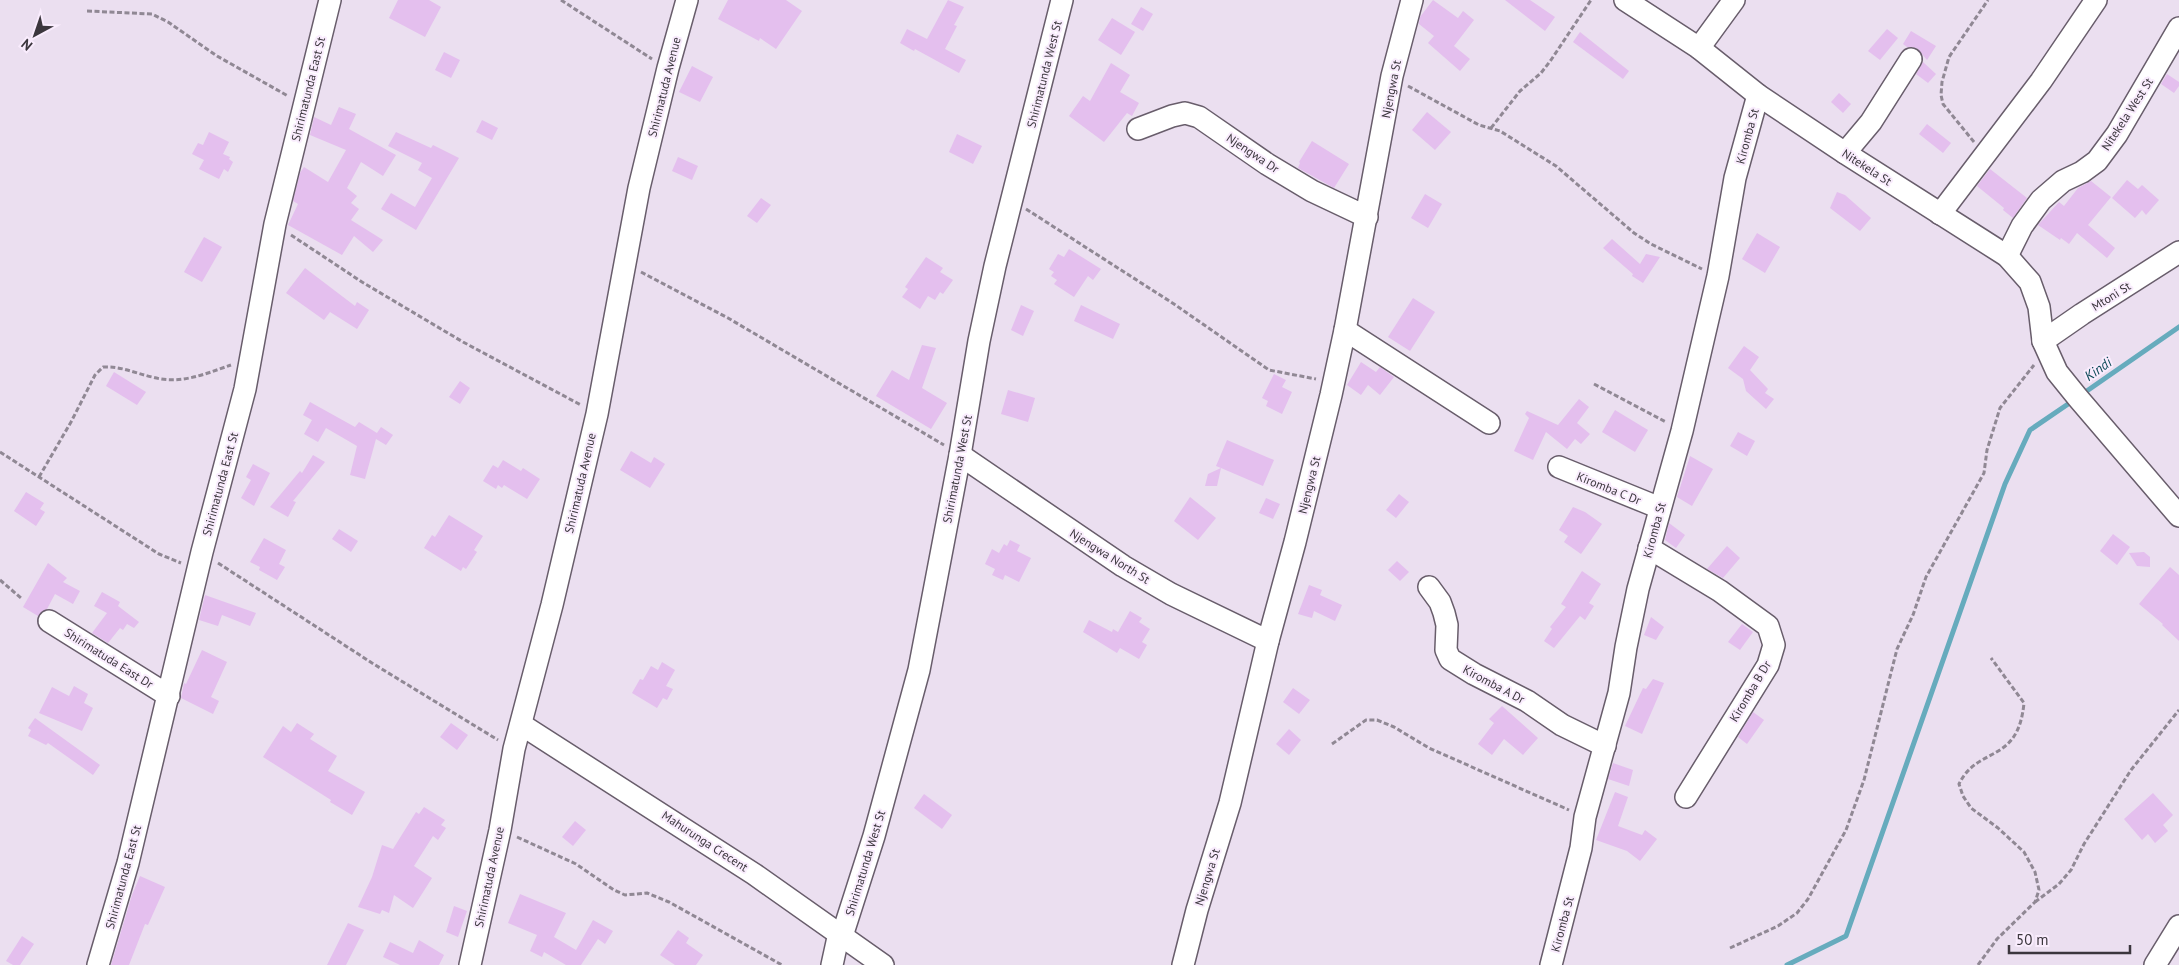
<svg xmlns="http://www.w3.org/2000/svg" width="2179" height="965" font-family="'PT Sans',sans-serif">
<rect width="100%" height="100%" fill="#ebdff0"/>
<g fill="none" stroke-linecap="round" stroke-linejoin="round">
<g stroke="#66abbd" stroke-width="5">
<polyline points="2081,395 2179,327"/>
<polyline points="1787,965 1846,936 2005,484 2030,430 2074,400"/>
</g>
</g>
<g fill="#e4bfee">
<polygon points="398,0 429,0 441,7 425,37 389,18"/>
<polygon points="728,0 786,0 802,11 776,49 760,38 759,41 718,19"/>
<polygon points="948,0 964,7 954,25 957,26 945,49 966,60 959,73 915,49 914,51 900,43 907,29 927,39"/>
<polygon points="1433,0 1458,18 1463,11 1474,20 1454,46 1470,59 1460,71 1428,43 1434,36 1419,24 1420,17"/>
<polygon points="1505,0 1530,0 1555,17 1545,31"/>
<polygon points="1141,7 1153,14 1143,31 1131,24"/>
<polygon points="1112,18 1135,32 1121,55 1098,40"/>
<polygon points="1887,29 1898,38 1880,60 1868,51"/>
<polygon points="1911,31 1936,46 1927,60 1917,48 1907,47 1903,44"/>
<polygon points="1580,32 1629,71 1623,79 1573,42"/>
<polygon points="444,52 460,60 451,78 435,70"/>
<polygon points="1923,62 1936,74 1928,83 1916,74"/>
<polygon points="1111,63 1130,75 1120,92 1139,103 1132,116 1127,113 1104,142 1069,116 1083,96 1090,101"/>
<polygon points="692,66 713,77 700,102 679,92"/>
<polygon points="2167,74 2179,82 2179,86 2174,93 2161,84"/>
<polygon points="1839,93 1851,104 1843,113 1831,102"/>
<polygon points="339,107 356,114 349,129 396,155 383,176 361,162 347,188 357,196 351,203 359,209 351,220 383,240 373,252 354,236 342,255 288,225 298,204 293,201 300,173 304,167 328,182 346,150 310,135 314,117 331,125"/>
<polygon points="1427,112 1451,132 1435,150 1412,130"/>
<polygon points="482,120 498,128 492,140 476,132"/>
<polygon points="1927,124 1951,143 1943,153 1919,134"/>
<polygon points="209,132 229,142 223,154 230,157 229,159 233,162 228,172 224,169 219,179 199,169 204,160 192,154 198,143 203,145"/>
<polygon points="396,132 431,148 433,145 459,158 416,230 381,209 391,193 415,207 432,178 418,170 422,163 388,146"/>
<polygon points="957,134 982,146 973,164 949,152"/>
<polygon points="1312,141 1349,164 1334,188 1298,168 1300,163 1299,162"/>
<polygon points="678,157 698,166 692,180 672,171"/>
<polygon points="1990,169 2027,198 2013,218 2003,210 2004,208 1977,186"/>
<polygon points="2127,180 2138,189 2142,185 2159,200 2146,215 2142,210 2135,218 2112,198"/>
<polygon points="2091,181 2111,197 2088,225 2115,248 2107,258 2077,233 2069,244 2061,238 2060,240 2038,225 2059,202 2064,206 2078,188"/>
<polygon points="1837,192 1845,195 1871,218 1860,231 1830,208"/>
<polygon points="1425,194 1442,204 1428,228 1411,218"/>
<polygon points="761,198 771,205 757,223 747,216"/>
<polygon points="1757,233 1780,247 1765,273 1742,259"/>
<polygon points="204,237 222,247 202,282 184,272"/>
<polygon points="1612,239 1640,264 1646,254 1660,257 1643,283 1632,276 1633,274 1603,248"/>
<polygon points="1069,249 1101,269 1093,280 1088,276 1074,297 1054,284 1057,280 1051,276 1054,272 1049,269 1058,254 1064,257"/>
<polygon points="926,257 943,268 940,272 953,280 943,294 940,292 935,300 928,296 920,309 902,297 908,289 905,287"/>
<polygon points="305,268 355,306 357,302 369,310 357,329 330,312 324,320 286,293"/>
<polygon points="1413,298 1435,312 1410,351 1388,337"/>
<polygon points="1021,305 1034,311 1023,336 1011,330"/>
<polygon points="1081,305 1120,324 1113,339 1074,321"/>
<polygon points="922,345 936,348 922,388 947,403 931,429 876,396 892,370 909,380"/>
<polygon points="1744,346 1759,357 1750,370 1768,389 1765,393 1774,399 1766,409 1746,391 1743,379 1728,368"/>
<polygon points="1361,362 1376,372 1380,367 1394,377 1380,395 1368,385 1361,395 1347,385"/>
<polygon points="114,372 146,392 137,405 106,386"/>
<polygon points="1274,374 1286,380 1282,387 1292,392 1282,414 1266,406 1268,401 1262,398"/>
<polygon points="460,381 470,388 460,404 449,397"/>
<polygon points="1008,390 1035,398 1028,422 1001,414"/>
<polygon points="1579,399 1589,407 1577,423 1590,434 1581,444 1575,439 1567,449 1546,432 1533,460 1514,451 1529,418 1525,414 1527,411 1558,425"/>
<polygon points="310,402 355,427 359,422 377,433 381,427 393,435 386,445 376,439 365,479 350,475 357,446 326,428 318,442 304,434 312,420 303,415"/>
<polygon points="1615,410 1648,430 1635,452 1602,432"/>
<polygon points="1738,432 1755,441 1747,456 1730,446"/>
<polygon points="1227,440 1274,460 1263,486 1221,468 1217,486 1205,486 1208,474 1221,468 1216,466"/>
<polygon points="631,451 651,463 654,457 665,464 650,488 620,470"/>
<polygon points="313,455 325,462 293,501 296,502 288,517 270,507 300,471 302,473"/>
<polygon points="1690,456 1713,469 1692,506 1677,497"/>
<polygon points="503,460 521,471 523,468 540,479 527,499 504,485 502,488 498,485 496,489 483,481 493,465 498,468"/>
<polygon points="253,464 270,473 254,506 241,498 251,480 246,477"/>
<polygon points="26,492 44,503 40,509 45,512 36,526 14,511"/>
<polygon points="1399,494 1409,502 1396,518 1386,510"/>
<polygon points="1190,497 1216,518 1198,540 1174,521"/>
<polygon points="1266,498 1280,504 1273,519 1259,513"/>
<polygon points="1573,507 1585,512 1602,524 1581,554 1564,542 1568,536 1559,530"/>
<polygon points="449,515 483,536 474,550 477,552 466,569 463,567 461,571 424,548 432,535 435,537"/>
<polygon points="1669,523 1685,535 1676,548 1665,540"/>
<polygon points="339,529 358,541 351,552 332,539"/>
<polygon points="2113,534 2130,547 2117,565 2100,551"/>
<polygon points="264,538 286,550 279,564 285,567 277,580 259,570 260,567 250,562"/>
<polygon points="1010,540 1020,545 1017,551 1031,558 1019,582 1005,575 1003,580 992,575 995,569 985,564 992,549 999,553 1004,544 1007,546"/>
<polygon points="1727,546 1740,558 1723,578 1707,569"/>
<polygon points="2144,552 2150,557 2150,567 2137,566 2129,553"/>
<polygon points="1397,561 1409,572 1400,581 1388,570"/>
<polygon points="48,563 67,578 63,582 80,591 73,604 55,594 47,609 38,616 23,607"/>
<polygon points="2170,567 2179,575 2179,641 2162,625 2163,624 2139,604"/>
<polygon points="1582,571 1601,584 1589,603 1594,606 1585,620 1580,616 1554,648 1544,641 1552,629 1550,627 1566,607 1561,604"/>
<polygon points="1309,585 1322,590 1320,595 1342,605 1335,621 1314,611 1312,618 1298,614"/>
<polygon points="102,592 120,602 118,606 139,622 134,628 127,624 123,630 120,628 108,643 92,633 107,613 94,606"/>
<polygon points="205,595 256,613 250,626 222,615 218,626 199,620"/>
<polygon points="1130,611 1142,618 1139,622 1150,629 1142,642 1147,645 1139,659 1120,648 1117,653 1083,632 1089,620 1112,632 1113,629 1118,632"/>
<polygon points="1651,617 1664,627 1656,640 1644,635"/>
<polygon points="1742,624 1753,632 1740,650 1728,642"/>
<polygon points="202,650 227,662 211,697 219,701 213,714 181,698 184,683 186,684"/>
<polygon points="662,662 675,670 666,686 673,689 667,700 663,698 657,708 632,693 640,679 643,680 651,666 658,670"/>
<polygon points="1653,679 1664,683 1642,734 1625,726 1643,688 1646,689"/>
<polygon points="74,686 88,694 84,703 93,708 82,731 39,713 52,687 69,696"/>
<polygon points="1293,688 1310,700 1299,714 1283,702"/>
<polygon points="1502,706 1538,738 1523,755 1504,739 1492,755 1478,744 1494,723 1489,719"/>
<polygon points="1753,712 1764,720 1747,744 1738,737"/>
<polygon points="35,718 100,765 93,775 48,743 46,745 28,736 31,730 28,728"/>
<polygon points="297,723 314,734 310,739 337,756 328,771 365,792 352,815 330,802 331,800 263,757 283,726 291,732"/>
<polygon points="451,723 468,735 457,750 440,737"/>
<polygon points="1289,729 1301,740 1289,755 1276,744"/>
<polygon points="1613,763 1633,770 1629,786 1608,779"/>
<polygon points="1615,792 1628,797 1618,826 1642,835 1645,830 1657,839 1640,861 1627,851 1596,840"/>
<polygon points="2153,793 2173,815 2163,825 2168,831 2155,843 2148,834 2142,840 2124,819"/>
<polygon points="924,794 952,815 942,829 914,808"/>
<polygon points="424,807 445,820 441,825 446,828 438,840 433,836 414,866 432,878 413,908 394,895 389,913 382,910 380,914 358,907 372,877 382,845 393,849 416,812 419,814"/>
<polygon points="575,821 586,830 573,846 562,837"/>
<polygon points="140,876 165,887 148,925 145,924 129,965 111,965 132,895"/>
<polygon points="520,894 566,913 554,937 576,950 593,920 613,931 605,944 598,939 581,965 566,965 544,952 542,957 530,951 537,935 508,923"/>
<polygon points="454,906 467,911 458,937 446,932"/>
<polygon points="348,923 364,930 346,965 327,965"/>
<polygon points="678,930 689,938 686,943 703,955 696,965 675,965 660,955"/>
<polygon points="22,936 34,944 20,965 13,965 6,961"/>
<polygon points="419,940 444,955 439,965 400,965 383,957 390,942 413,953"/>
</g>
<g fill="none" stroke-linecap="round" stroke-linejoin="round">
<defs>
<g id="minor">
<polyline points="1625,0 1699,48 1758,95 1845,153 2007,256 2030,282 2039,307 2043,341 2057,372 2078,398 2179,516"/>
<polyline points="1699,48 1734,0"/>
<polyline points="1138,129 1172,116 1185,113 1199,117 1267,164 1312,191 1367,217"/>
<polyline points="1845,153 1871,122 1911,59"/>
<polyline points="1940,214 2041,81 2096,0"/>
<polyline points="2007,256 2022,226 2041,200 2063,181 2082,172 2097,161 2117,134 2179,28"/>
<polyline points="1345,330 1489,423"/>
<polyline points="2043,341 2082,314 2179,252"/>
<polyline points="960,455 1123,566 1171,594 1268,641"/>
<polyline points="1559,467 1660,508"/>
<polyline points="1649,548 1720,591 1768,626 1774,645 1768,665 1686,797"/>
<polyline points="1429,587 1440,602 1444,613 1447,625 1446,650 1450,659 1474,674 1527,701 1562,725 1605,746"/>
<polyline points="49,621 169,696"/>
<polyline points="522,725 754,874 883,965"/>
<polyline points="842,936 874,836 919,670 960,455 979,341 995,266 1062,0"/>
<polyline points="98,965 128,863 202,552 245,389 275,224 330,0"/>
<polyline points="470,965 500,830 514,749 552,605 597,414 639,188 668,68 687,0"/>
<polyline points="832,965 839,933"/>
<polyline points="1183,965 1197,910 1230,803 1268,641 1295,542 1331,395 1345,330 1392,76 1412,0"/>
<polyline points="1551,965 1581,848 1585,817 1619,693 1626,647 1638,589 1682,431 1718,276 1735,178 1758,95"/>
<polyline points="2155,965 2179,926"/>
</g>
</defs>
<use href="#minor" stroke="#685d6b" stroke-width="24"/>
<g stroke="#908894" stroke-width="3" stroke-dasharray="5 2.5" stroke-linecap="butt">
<polyline points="561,0 652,59"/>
<polyline points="87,11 152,14 168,22 217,56 288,96"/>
<polyline points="1408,86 1479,125 1500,131 1556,166 1634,233 1651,244 1702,269"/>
<polyline points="1491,128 1520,91 1541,73 1551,60 1591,0"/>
<polyline points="1974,142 1943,104 1941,95 1942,82 1949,57 1988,0"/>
<polyline points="1026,209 1174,304 1269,370 1316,379"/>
<polyline points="291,235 362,282 463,342 581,405"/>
<polyline points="641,272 728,318 944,445"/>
<polyline points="1594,384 1666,422"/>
<polyline points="0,452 159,554 181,563"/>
<path d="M39,477l32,-55 24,-47 8,-8c18,-1 31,6 49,10 28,8 53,-3 79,-12"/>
<polyline points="218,563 372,663 498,740"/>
<polyline points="0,580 21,598"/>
<polyline points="1332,744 1366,720 1377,720 1394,727 1429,748 1569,810"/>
<polyline points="517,837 576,864 614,890 625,895 647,893 669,902 782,965"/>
<polyline points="2035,902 2059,884 2071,870 2084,844 2131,770 2179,710"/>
<polyline points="1730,948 1778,926 1797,913 1808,899 1846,830 1864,780 1897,649 1913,615 1926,577 1984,473 1987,450 2000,408 2034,365"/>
<path d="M1978,965l19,-26 38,-37 4,-12 -4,-18 -11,-20 -26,-24 -27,-20 -8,-12 -4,-12c19,-39 59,-19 65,-81l-33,-45"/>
</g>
<use href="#minor" stroke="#fff" stroke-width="21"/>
</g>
<g text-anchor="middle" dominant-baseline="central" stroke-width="4" stroke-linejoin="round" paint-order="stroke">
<g font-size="12" fill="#3b363d" stroke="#f9ecfd">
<text transform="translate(1044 74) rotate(-76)">Shirimatunda West St</text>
<text transform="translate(664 87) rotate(-76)">Shirimatuda Avenue</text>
<text transform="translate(308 89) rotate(-76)">Shirimatunda East St</text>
<text transform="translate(1391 89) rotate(-79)">Njengwa St</text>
<text transform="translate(2127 114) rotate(-57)">Nitekela West St</text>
<text transform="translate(1747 136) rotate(-75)">Kiromba St</text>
<text transform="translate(1253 153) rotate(34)">Njengwa Dr</text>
<text transform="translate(1867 167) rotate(33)">Nitekela St</text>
<text transform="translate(2111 296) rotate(-32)">Mtoni St</text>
<text transform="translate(957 469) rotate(-79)">Shirimatunda West St</text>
<text transform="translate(580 483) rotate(-77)">Shirimatuda Avenue</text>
<text transform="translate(220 484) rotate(-75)">Shirimatunda East St</text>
<text transform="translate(1309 485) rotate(-76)">Njengwa St</text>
<text transform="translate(1609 488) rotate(22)">Kiromba C Dr</text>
<text transform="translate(1654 530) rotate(-75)">Kiromba St</text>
<text transform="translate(1110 556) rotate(32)">Njengwa North St</text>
<text transform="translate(109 658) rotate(32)">Shirimatuda East Dr</text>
<text transform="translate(1494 684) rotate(28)">Kiromba A Dr</text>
<text transform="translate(1750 691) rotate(-59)">Kiromba B Dr</text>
<text transform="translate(705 841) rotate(33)">Mahurunga Crecent</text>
<text transform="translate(865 863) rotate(-73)">Shirimatunda West St</text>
<text transform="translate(123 877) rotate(-75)">Shirimatunda East St</text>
<text transform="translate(489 877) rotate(-78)">Shirimatuda Avenue</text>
<text transform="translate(1207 877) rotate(-73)">Njengwa St</text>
<text transform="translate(1562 924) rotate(-75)">Kiromba St</text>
</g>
<g font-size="14" font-style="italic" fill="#0c4a58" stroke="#f9ecfd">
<text transform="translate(2098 369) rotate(-35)">Kindi</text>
</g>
</g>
<g transform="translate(35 35) rotate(220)" stroke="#f9ecfd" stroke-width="4" paint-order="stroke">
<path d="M0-4L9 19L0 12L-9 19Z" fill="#3b363d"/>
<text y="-8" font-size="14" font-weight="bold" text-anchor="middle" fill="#3b363d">N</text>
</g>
<path d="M2009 945v8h121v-8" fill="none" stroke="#3b363d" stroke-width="2.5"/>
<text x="2016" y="945" font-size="15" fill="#3b363d" stroke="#f9ecfd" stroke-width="4" paint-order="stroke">50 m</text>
</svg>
